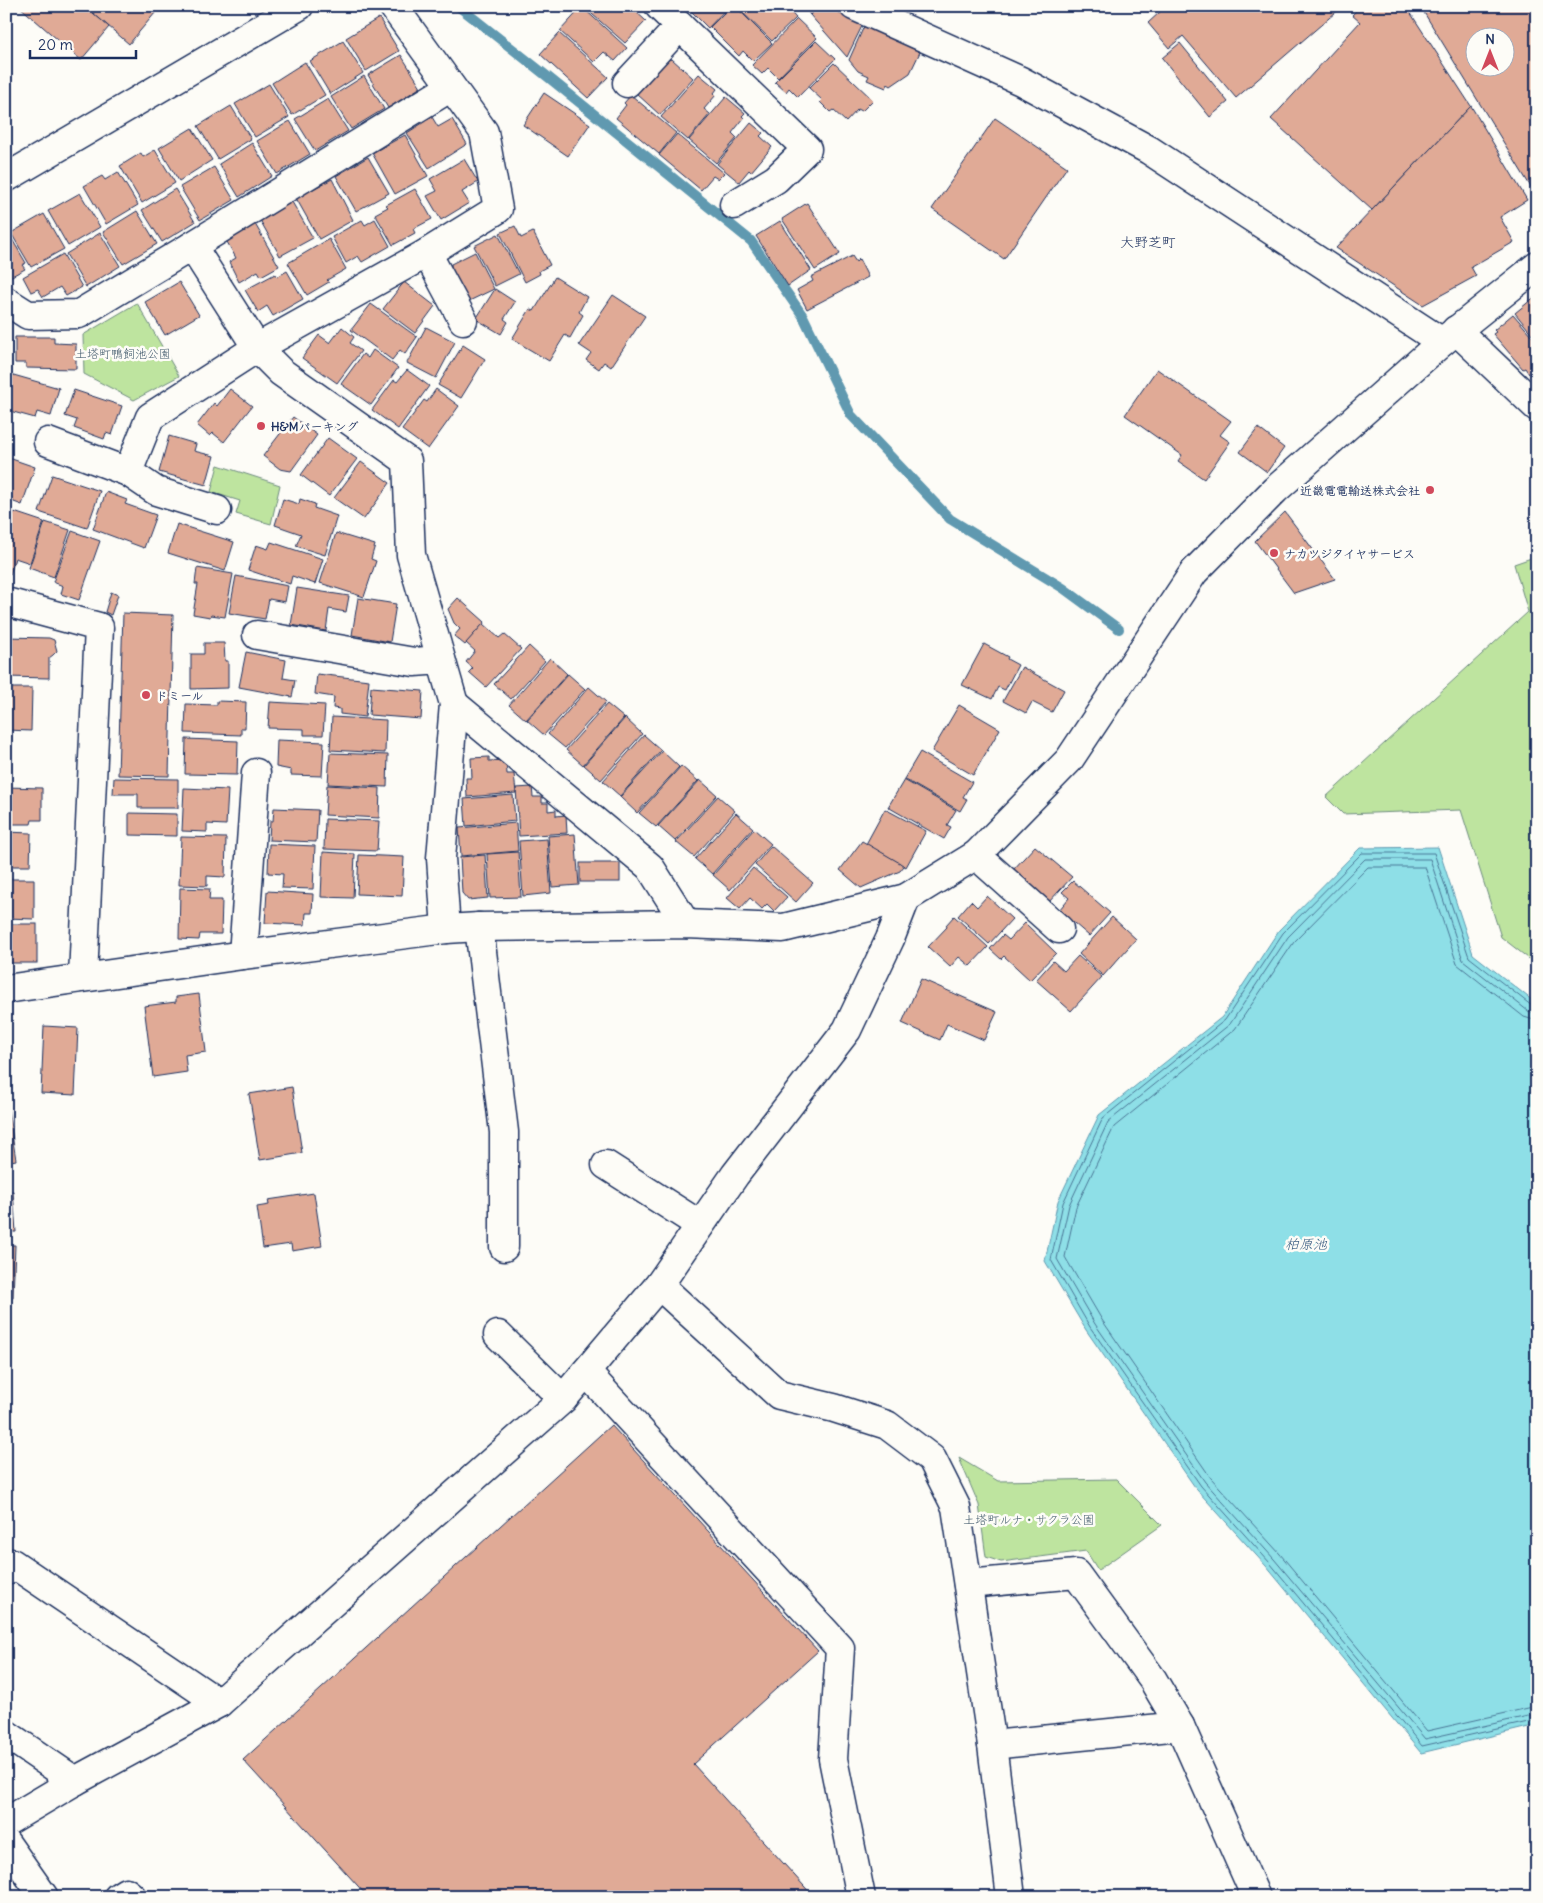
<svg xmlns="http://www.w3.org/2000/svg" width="1543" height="1903" font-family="Delius,'Klee One',sans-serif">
<rect width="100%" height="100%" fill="#fdfcf7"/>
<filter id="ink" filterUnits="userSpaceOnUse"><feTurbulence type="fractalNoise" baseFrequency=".02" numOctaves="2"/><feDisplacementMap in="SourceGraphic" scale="10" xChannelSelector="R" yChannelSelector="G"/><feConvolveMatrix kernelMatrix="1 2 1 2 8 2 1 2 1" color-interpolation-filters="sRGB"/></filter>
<g filter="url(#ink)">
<g fill="#bee49f" stroke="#6c8a7e">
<polygon points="137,303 179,376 134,400 84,374 83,335"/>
<polygon points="218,465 280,485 271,524 236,514 240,501 211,492"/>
<polygon points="1537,556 1537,965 1501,937 1461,810 1343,814 1326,797 1528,612 1514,564"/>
<polygon points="959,1458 998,1481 1116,1479 1162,1525 1098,1570 1086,1551 1001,1562 986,1557 979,1505"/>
</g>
<polygon fill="#8edfe7" stroke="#6099b0" points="1438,847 1473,954 1537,1004 1537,1725 1421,1753 1266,1566 1197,1490 1086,1330 1045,1261 1058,1201 1099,1115 1222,1017 1279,930 1360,848"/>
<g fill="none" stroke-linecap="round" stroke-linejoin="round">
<g stroke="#497595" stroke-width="1">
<polyline points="1537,1007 1532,1006 1469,957 1434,853 1362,853 1283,933 1225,1020 1103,1118 1063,1203 1051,1260 1090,1327 1201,1486 1270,1563 1422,1746 1537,1720"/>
<polyline points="1537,1014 1528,1011 1463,960 1430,859 1365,859 1288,937 1230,1024 1108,1122 1069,1205 1057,1259 1095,1324 1205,1482 1274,1559 1425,1739 1537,1714"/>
<polyline points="1537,1021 1524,1017 1457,964 1425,867 1368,867 1294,942 1235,1029 1114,1127 1076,1207 1065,1257 1102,1320 1211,1478 1280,1554 1427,1731 1537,1706"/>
</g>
<polyline stroke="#6099b0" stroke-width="10" points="458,6 548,77 751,241 803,316 851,415 950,519 1063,588 1119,629"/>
</g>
<g fill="#e0aa96" stroke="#1b2f5e" fill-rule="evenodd">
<polygon points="19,6 85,6 109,27 81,60"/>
<polygon points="85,6 161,6 129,44"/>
<polygon points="634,6 632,8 646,21 625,43 584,7"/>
<polygon points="686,6 729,6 708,28"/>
<polygon points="731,6 735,6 772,43 753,61 743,51 739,56 710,27"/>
<polygon points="743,6 785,6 796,18 772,41 740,10"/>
<polygon points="804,6 817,6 810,15"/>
<polygon points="817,6 825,6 863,24 847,57 810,15"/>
<polygon points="1155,6 1343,6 1236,98 1183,36 1169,48 1148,23 1160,12"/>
<polygon points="1361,6 1406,6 1471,106 1372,210 1271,119 1360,22 1352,15"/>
<path d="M1420,6h117v191zM1476,38h30v30h-30z"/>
<polygon points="582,7 627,48 615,61 604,52 594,62 560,31"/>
<polygon points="379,18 399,51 366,71 346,38"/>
<polygon points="797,19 817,38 778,78 768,68 762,74 752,65"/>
<polygon points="865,24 921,50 910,73 891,86 888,84 886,88 867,80 869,76 858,71 849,60"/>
<polygon points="559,33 608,77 588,98 540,54"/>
<polygon points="343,41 363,73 330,94 310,61"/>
<polygon points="816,41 835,59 798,97 789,88 786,92 775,82"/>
<polygon points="1180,43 1228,102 1210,117 1162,58"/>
<polygon points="401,55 421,87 388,108 368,75"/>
<polygon points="672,59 693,78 660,115 637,94 667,60"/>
<polygon points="305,62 325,95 292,115 272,83"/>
<polygon points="834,63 873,100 862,111 858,109 846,122 833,110 830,112 820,102 822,100 809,88"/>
<polygon points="699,74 717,89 714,93 716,95 704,109 710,114 688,140 661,117"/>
<polygon points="364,76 384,109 351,129 331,97"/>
<polygon points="269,84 289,117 255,137 235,104"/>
<polygon points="544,93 590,124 568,156 523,125"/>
<polygon points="631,95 676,133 659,154 616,118 626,105 624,103"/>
<polygon points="726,97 745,113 742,116 744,118 732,133 737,138 716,163 689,140"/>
<polygon points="328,99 348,131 315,151 295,119"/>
<polygon points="231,106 251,139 218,159 198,126"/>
<polygon points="1471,106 1527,200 1500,217 1514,242 1471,267 1476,276 1423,305 1336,248"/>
<polygon points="432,117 438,127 452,119 467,144 429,168 407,133"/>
<polygon points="995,118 1067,167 1004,259 932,209"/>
<polygon points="290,121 310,154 277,174 257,141"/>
<polygon points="751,123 763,133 760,136 772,147 751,172 749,170 739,182 717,164"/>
<polygon points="192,128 212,160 179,181 159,148"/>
<polygon points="677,134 724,173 718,179 713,176 701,190 659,155"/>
<polygon points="405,135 428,176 395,194 372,153"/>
<polygon points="252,143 272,176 239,197 219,164"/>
<polygon points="155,150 175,183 142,203 120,166 141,153 143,157"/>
<polygon points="368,157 389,193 356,211 336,176"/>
<polygon points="464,159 478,182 462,192 469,203 441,220 427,196 437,191 430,179"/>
<polygon points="214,167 234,200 200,220 180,187"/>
<polygon points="118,172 138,205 106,224 84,186 102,176 105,180"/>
<polygon points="332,179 353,220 319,239 296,198"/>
<polygon points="175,189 195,222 162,242 142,210"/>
<polygon points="415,189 432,219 413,229 415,233 393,245 375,214 388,207 386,205"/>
<polygon points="80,193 100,227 68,246 48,211"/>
<polygon points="292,202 313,238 280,256 260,220"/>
<polygon points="807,203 840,254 815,270 782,219"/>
<polygon points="137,211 157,244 123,264 103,232"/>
<polygon points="44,214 64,249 31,267 11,233"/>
<polygon points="375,219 390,246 362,262 358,256 346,263 332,237 362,220 365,225"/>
<polygon points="780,221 811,270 788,286 756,236"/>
<polygon points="255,224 279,266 261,276 258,271 239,282 229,262 236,258 226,240"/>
<polygon points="515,226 521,238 533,232 550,265 539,271 540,274 525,282 500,233"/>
<polygon points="6,229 26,263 22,265 25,269 6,279"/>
<polygon points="100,233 120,266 86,287 66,254"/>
<polygon points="498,234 519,274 495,286 474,246"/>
<polygon points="329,239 346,269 327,280 329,282 307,295 288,263"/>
<polygon points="475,252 494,289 467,302 451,271 451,264"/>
<polygon points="63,254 82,287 66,296 60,287 43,297 38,289 31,292 23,277"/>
<polygon points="852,256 856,262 859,259 868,277 807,309 797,290 813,281 811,277"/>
<polygon points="287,271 303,299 273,316 267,306 258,312 245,290 275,274 277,277"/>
<polygon points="555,277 587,297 579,312 583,315 570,338 565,335 549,361 512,339 530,309 534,311"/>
<polygon points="179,282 199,315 165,335 145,302"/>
<polygon points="404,282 435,306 415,333 383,309"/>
<polygon points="495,289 515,302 504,319 508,322 501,334 476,319"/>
<polygon points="613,295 645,316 611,367 604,362 599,369 586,360 591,353 579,345"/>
<polygon points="1537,295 1537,340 1515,313"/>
<polygon points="371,304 417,337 405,354 400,350 392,360 351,330"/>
<polygon points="1513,314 1537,342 1537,360 1535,361 1537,368 1529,374 1525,368 1523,369 1493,334 1496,332 1494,330"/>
<polygon points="342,327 354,337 350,343 361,351 337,383 302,358 319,335 330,343"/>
<polygon points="426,327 455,342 436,378 407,363"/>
<polygon points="15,337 54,337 54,343 76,344 76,369 26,368 26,363 15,363"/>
<polygon points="463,345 485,359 461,398 438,385"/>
<polygon points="373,350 398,368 371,405 341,384 363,354 368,358"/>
<polygon points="1157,369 1231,421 1220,435 1230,442 1204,479 1178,461 1182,455 1125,415"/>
<polygon points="407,370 429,386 398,429 372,410 394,380 397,382"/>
<polygon points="10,374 59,388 51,416 37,412 35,418 6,410 6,386"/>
<polygon points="230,389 252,406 224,442 213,433 210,436 197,425 214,403 217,406"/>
<polygon points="436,389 459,406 428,449 402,430 424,400 427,402"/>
<polygon points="74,390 122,406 112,435 106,433 104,439 74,428 77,420 65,416"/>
<polygon points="293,417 317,435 291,471 280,469 263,456"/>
<polygon points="1258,428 1284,448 1267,472 1240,452"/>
<polygon points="169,436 196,444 194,451 214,456 206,485 159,472"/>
<polygon points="328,438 357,459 329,496 301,475"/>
<polygon points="6,457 35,467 22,505 6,499"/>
<polygon points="361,462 390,483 364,519 334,498"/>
<polygon points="52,475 100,491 87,528 39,512"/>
<polygon points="106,492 127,500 125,504 156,515 144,548 93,529"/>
<polygon points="283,499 299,504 300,499 315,504 314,508 337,516 325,555 296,546 301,534 275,525"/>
<polygon points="14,512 44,522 30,563 15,558 10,575 6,574 6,536"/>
<polygon points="1285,512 1335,579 1294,593 1255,541"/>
<polygon points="45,522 70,530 54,577 29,568"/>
<polygon points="177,524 234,542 225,571 168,553"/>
<polygon points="72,531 100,541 79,600 61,594 63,586 53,582"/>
<polygon points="336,533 375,545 371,559 376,561 364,597 320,583"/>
<polygon points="271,542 323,559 315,584 292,576 290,584 248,570 256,545 268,549"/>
<polygon points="197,568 233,574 225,617 211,615 210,617 193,614 198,584 195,584"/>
<polygon points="236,576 288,586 285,602 269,599 265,619 229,613"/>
<polygon points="297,588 349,596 346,612 329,609 326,631 291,625"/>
<polygon points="111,592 118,595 111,615 105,612"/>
<polygon points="358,598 396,604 390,642 352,635"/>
<polygon points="458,598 485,622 465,645 454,636 460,629 454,623 448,609"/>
<polygon points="123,613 173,615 169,776 118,775"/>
<polygon points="483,624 499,638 504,634 521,649 486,687 469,672 473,668 466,662 475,651 466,643"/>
<polygon points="6,637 49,638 54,640 57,651 53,655 49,658 49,678 6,677"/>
<polygon points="204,643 224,643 225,661 228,661 228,688 191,689 191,654 204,654"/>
<polygon points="984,644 1008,657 1007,659 1018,665 1005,690 998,687 992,699 962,685"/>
<polygon points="529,646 545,661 511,699 494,684"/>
<polygon points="246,652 286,660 283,678 295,680 292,697 239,687"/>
<polygon points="550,658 567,674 526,720 509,705"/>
<polygon points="1022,667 1064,690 1052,712 1032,702 1026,713 1003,701"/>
<polygon points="317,674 369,680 365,717 340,714 340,709 333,708 334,697 315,694"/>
<polygon points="568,674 585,689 544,735 527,720"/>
<polygon points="371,687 423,691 421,719 369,715"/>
<polygon points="589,687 606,702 565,748 548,734"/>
<polygon points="6,688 32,688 31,731 6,730"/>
<polygon points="217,701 246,702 245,728 241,728 241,735 185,733 186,704 217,705"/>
<polygon points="270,702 325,705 323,735 304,735 304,729 268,728"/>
<polygon points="607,704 624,718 583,765 566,750"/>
<polygon points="959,705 1000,729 973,775 932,751"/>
<polygon points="332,717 386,720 385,753 330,750"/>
<polygon points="625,718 642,734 601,780 584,765"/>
<polygon points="644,735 661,750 620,796 603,781"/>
<polygon points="186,739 238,741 237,775 185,774"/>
<polygon points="277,740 324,742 322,776 291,775 291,770 276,767"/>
<polygon points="662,751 679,767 637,813 620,797"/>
<polygon points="920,752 972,782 963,797 967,799 960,811 904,779"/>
<polygon points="330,753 388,755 387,787 328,784"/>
<polygon points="489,757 489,761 506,760 507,774 514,774 516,793 467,797 466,778 472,778 471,758"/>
<polygon points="681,766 698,781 656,827 639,813"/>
<polygon points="114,778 178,779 178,808 138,808 138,794 113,794"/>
<polygon points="700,780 717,795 675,841 658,826"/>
<polygon points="904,780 956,810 947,825 951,827 944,839 888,807"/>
<polygon points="327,785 380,788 379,818 325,815"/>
<polygon points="6,787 42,788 42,820 32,820 31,824 6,824"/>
<polygon points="532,787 533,797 542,797 542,803 548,803 548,811 556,810 556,816 566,815 567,833 519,836 516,788"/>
<polygon points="184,788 228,790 226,825 207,824 207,832 182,831"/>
<polygon points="513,795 515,821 466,826 464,799"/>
<polygon points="718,796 735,811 694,857 676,842"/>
<polygon points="274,808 318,810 316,842 269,840 270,821 273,821"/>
<polygon points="885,809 926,831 906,867 866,844"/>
<polygon points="129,813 177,814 177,836 129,835"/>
<polygon points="736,813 753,828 712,874 695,859"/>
<polygon points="325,819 379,821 377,851 324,849"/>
<polygon points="516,823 518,851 461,856 459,828"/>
<polygon points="754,829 771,844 730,890 713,875"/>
<polygon points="6,832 31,833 30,866 6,866"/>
<polygon points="575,834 579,885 552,887 548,836"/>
<polygon points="181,837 226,838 225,877 207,876 207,886 179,885"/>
<polygon points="547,839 551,893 523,896 519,841"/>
<polygon points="862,841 900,863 904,866 900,871 861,888 840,870"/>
<polygon points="269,844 315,846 313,889 282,888 283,874 268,873"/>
<polygon points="771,846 813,883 796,902 755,865"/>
<polygon points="1035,846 1072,877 1048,903 1012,871"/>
<polygon points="323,852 355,854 353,898 321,897"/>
<polygon points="518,852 521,897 490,898 487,854"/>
<polygon points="359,855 404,857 402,896 357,894"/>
<polygon points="485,855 488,898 468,900 462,893 460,857"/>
<rect x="580" y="863" width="40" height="19"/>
<polygon points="753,868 787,897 774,911 767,904 762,909 750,898 740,909 727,898"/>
<polygon points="6,879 34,879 34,919 6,918"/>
<polygon points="1073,881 1110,913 1089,936 1059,910 1069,898 1062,892"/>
<polygon points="180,888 210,889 209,900 222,900 221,934 200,934 199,940 179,939"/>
<polygon points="267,891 313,894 312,913 306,913 305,925 265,923"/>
<polygon points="987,896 1012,919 989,944 958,916 971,901 977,907"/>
<polygon points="954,916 988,947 970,966 959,957 950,967 928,947 947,927 946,925"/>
<polygon points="1112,917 1136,939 1103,976 1079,954"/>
<polygon points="1025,923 1056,953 1030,980 1004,956 1001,959 990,949 1003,935 1009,940"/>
<rect x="6" y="924" width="31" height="39"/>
<polygon points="1078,956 1102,977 1071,1011 1036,980 1053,961 1064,971"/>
<polygon points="921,979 997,1012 984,1040 947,1024 940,1040 902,1023"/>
<polygon points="199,994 206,1052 185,1055 187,1072 153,1077 144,1006 176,1002 176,997"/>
<polygon points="44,1026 78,1028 75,1095 41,1093"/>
<polygon points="292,1087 302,1153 260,1160 249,1094"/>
<polygon points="6,1109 8,1109 16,1160 6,1162"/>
<polygon points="13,1191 16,1232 6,1232 6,1192"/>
<polygon points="314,1193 322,1246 292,1251 291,1244 263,1248 257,1207 269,1205 268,1200"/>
<polygon points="6,1245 15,1245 13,1298 6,1297"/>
<polygon points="611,1425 818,1651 693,1764 814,1897 368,1897 243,1760"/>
</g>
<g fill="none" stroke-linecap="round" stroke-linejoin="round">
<defs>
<g id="minor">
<polyline points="659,6 807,149 776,179 734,205"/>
<polyline points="854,6 1021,81 1149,150 1442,342"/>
<polyline points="627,83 680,26"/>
<polyline points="6,178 299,6"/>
<polyline points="192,246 451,87"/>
<polyline points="427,253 463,320"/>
<polyline points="6,301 28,315 79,314 192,246 257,348 281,372 407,461 411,555 454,704 441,858 446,929"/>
<polyline points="1456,330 1537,407"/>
<polyline points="48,442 128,472 156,491 217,510"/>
<polyline points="128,472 150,417 257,348 427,253 498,209 484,132 393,6"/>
<polyline points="6,602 99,627 83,977"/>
<polyline points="257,635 414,662 441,660"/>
<polyline points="454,704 650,867 686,924"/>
<polyline points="976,855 1059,929"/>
<polyline points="479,927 504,1132 504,1247"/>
<polyline points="243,955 256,773"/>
<polyline points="6,989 243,955 446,929 479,927 686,924 783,928 906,898 976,855 1069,760 1194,572 1275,490 1442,342 1537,266"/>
<polyline points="606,1165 700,1225"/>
<polyline points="659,1285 779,1395 834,1408 887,1425 932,1459 956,1507 992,1745 1011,1897"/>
<polyline points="498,1335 563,1399"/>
<polyline points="586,1372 840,1648 833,1759 861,1897"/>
<polyline points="6,1571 12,1563 219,1703"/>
<polyline points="968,1584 1076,1574 1153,1680 1180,1726 1256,1897"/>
<polyline points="6,1734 75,1781"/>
<polyline points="992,1745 1180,1726"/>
<polyline points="6,1822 75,1781 219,1703 563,1399 659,1285 735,1175 847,1030 890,939 906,898"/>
<polyline points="6,1843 44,1897"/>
<polyline points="118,1897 126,1892 132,1897"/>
</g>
</defs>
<use href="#minor" stroke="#1b2f5e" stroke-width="31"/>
<use href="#minor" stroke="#fdfcf7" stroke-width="28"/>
</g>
</g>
<g fill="#d1495b" stroke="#fdfcf7" stroke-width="2">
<circle cx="261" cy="426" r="5"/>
<circle cx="1430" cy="490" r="5"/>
<circle cx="1274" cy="553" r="5"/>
<circle cx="146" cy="695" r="5"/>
</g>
<g text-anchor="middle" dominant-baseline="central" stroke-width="5" stroke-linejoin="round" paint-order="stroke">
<g font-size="12" fill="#445c6e" stroke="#fdfcf7">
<text x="123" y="353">土塔町鴨飼池公園</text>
<text x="1029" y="1519">土塔町ルナ・サクラ公園</text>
</g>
<g font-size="12" font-weight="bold" fill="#1b2f5e" stroke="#fdfcf7" text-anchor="start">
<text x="271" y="426">H&amp;Mパーキング</text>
<text x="1420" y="490" text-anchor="end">近畿電電輸送株式会社</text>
<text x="1284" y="553">ナカツジタイヤサービス</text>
<text x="156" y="695">ドミール</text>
</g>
<g font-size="14" fill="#1b2f5e" stroke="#fdfcf7">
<text x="1148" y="242">大野芝町</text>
</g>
<g font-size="14" font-style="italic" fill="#385b80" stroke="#fdfcf7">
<text x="1306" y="1244">柏原池</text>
</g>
</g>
<rect width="1543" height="1903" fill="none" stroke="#fdfcf7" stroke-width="25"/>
<rect x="12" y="12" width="1518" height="1878" fill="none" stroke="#1b2f5e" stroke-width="2" filter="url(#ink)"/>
<g transform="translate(1490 52)"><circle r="24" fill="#fdfcf7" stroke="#a3aaba"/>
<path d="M0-4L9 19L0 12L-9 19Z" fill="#d1495b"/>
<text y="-8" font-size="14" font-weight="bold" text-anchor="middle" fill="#1b2f5e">N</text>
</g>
<path d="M30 50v8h106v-8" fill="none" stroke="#1b2f5e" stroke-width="2.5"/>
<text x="38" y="50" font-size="15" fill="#1b2f5e" stroke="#fdfcf7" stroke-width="4" paint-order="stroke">20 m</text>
</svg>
